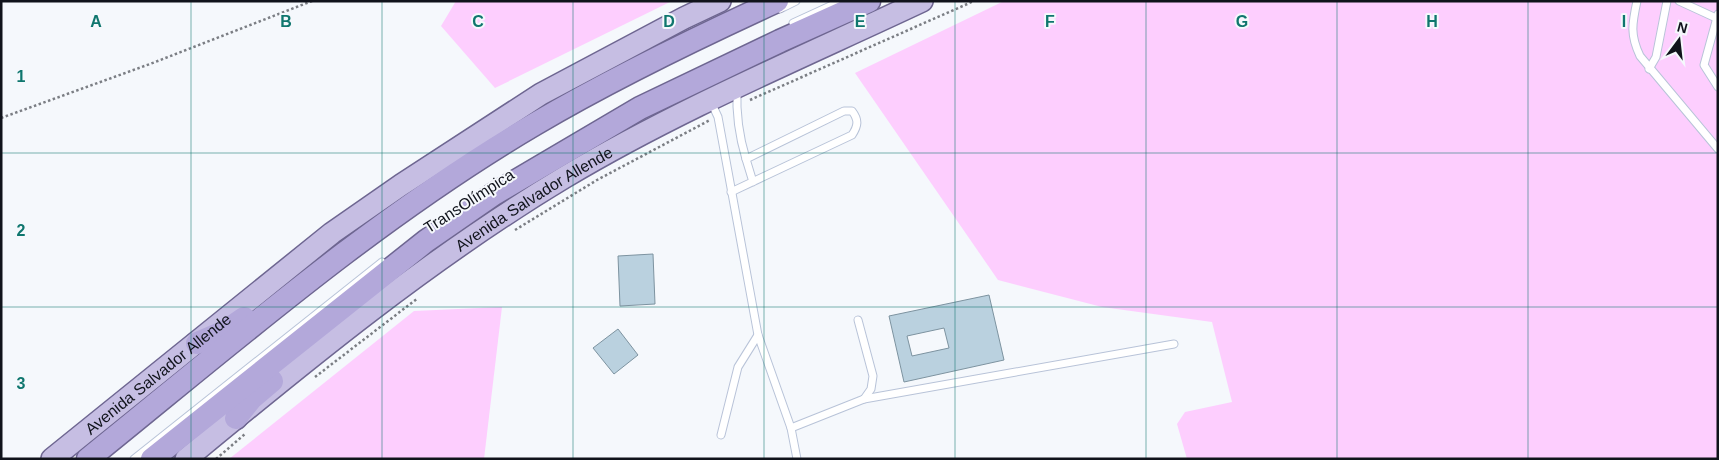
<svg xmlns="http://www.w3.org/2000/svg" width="1719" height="460" font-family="Helvetica,sans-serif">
<rect width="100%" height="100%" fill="#f5f8fc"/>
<g fill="#fdcefe">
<polygon points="456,1 672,1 495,88 441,26"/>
<polygon points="1004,1 1718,1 1718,459 1187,459 1177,424 1185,412 1232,402 1212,322 1102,307 998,280 855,73"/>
<polygon points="502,307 484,459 229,459 414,311"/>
</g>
<g fill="#bad1df" stroke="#7d93a0" fill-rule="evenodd">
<polygon points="653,254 655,304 620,306 618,256"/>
<path d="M989,295l15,65 -100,22 -15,-66zM944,328l5,20 -37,8 -5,-20z"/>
<polygon points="618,329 638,355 614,374 593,348"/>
</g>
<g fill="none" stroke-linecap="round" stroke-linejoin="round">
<defs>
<g id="service">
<path d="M1637,1c-5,23 -7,34 3,55l78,93"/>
<polyline points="1679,1 1716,18"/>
<polyline points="780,9 796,1"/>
<polyline points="1718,14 1704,65 1718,87"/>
<polyline points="793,23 841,1"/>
<polyline points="1649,69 1656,57 1667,1"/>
<path d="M737,90c-1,24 2,46 9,69"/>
<polyline points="711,102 718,117 758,335 791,428 797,459"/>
<path d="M731,192l121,-57c6,-9 7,-15 0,-24h-8l-98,48 7,23"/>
<polyline points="864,399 1174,344"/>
<polyline points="791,428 864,399 871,389 873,376 858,320"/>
<polyline points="721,435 738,367 758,335"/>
<polyline points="134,459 382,262"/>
</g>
<g id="primary">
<path id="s1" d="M52,459l280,-226 69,-48 140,-91 143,-76 36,-17"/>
<path id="s2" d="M186,459c121,-100 244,-201 379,-282 114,-68 236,-119 357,-176"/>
</g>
<g id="trunk">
<polyline points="197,343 225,331 244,318"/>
<polyline points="236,418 252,398 272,381"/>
<path d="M88,459c145,-117 287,-241 447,-335 78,-46 159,-85 242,-123"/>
<polyline points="152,459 426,241 494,194 640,108 780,41 869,1"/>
</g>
</defs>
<use href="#service" stroke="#b8c3d8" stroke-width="9"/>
<use href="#primary" stroke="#6e6691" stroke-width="24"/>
<use href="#trunk" stroke="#6e6691" stroke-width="25"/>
<g stroke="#7b7e84" stroke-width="2.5" stroke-dasharray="2.5 2.5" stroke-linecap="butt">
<polyline points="750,100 974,1"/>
<polyline points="1,118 150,64 312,1"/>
<polyline points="515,230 597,180 710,120"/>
<polyline points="315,377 418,298"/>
<polyline points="216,459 245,434"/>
</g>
<use href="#service" stroke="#fff" stroke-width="7"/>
<use href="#primary" stroke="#c6bee3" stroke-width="21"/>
<use href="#trunk" stroke="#b3a8da" stroke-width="22"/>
</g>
<path fill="none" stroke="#0f766e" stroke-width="1" stroke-opacity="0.55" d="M191,1v458M382,1v458M573,1v458M764,1v458M955,1v458M1146,1v458M1337,1v458M1528,1v458M1,153h1717M1,307h1717"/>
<g text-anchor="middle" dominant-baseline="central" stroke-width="4" stroke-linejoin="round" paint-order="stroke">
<g font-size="16" fill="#10131b" stroke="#f5f8fc">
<text stroke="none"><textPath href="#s2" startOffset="435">Avenida Salvador Allende</textPath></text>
<text transform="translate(469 201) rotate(-33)">TransOlímpica</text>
<text stroke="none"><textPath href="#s1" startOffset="136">Avenida Salvador Allende</textPath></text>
</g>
</g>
<g font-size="16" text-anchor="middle" font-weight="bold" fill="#0f766e" stroke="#f5f8fc" stroke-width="4" stroke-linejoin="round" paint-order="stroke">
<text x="96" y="27">A</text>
<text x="286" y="27">B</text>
<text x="478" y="27">C</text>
<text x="669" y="27">D</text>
<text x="860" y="27">E</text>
<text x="1050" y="27">F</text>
<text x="1242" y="27">G</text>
<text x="1432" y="27">H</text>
<text x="1624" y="27">I</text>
<text x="21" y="82">1</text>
<text x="21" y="236">2</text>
<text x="21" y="389">3</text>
</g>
<rect width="1719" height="460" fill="none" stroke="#10131b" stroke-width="5"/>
<g transform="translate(1679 40) rotate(15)" stroke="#f5f8fc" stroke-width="4" paint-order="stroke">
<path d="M0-4L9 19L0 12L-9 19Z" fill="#10131b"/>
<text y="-8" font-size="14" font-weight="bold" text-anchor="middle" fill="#10131b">N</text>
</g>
</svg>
